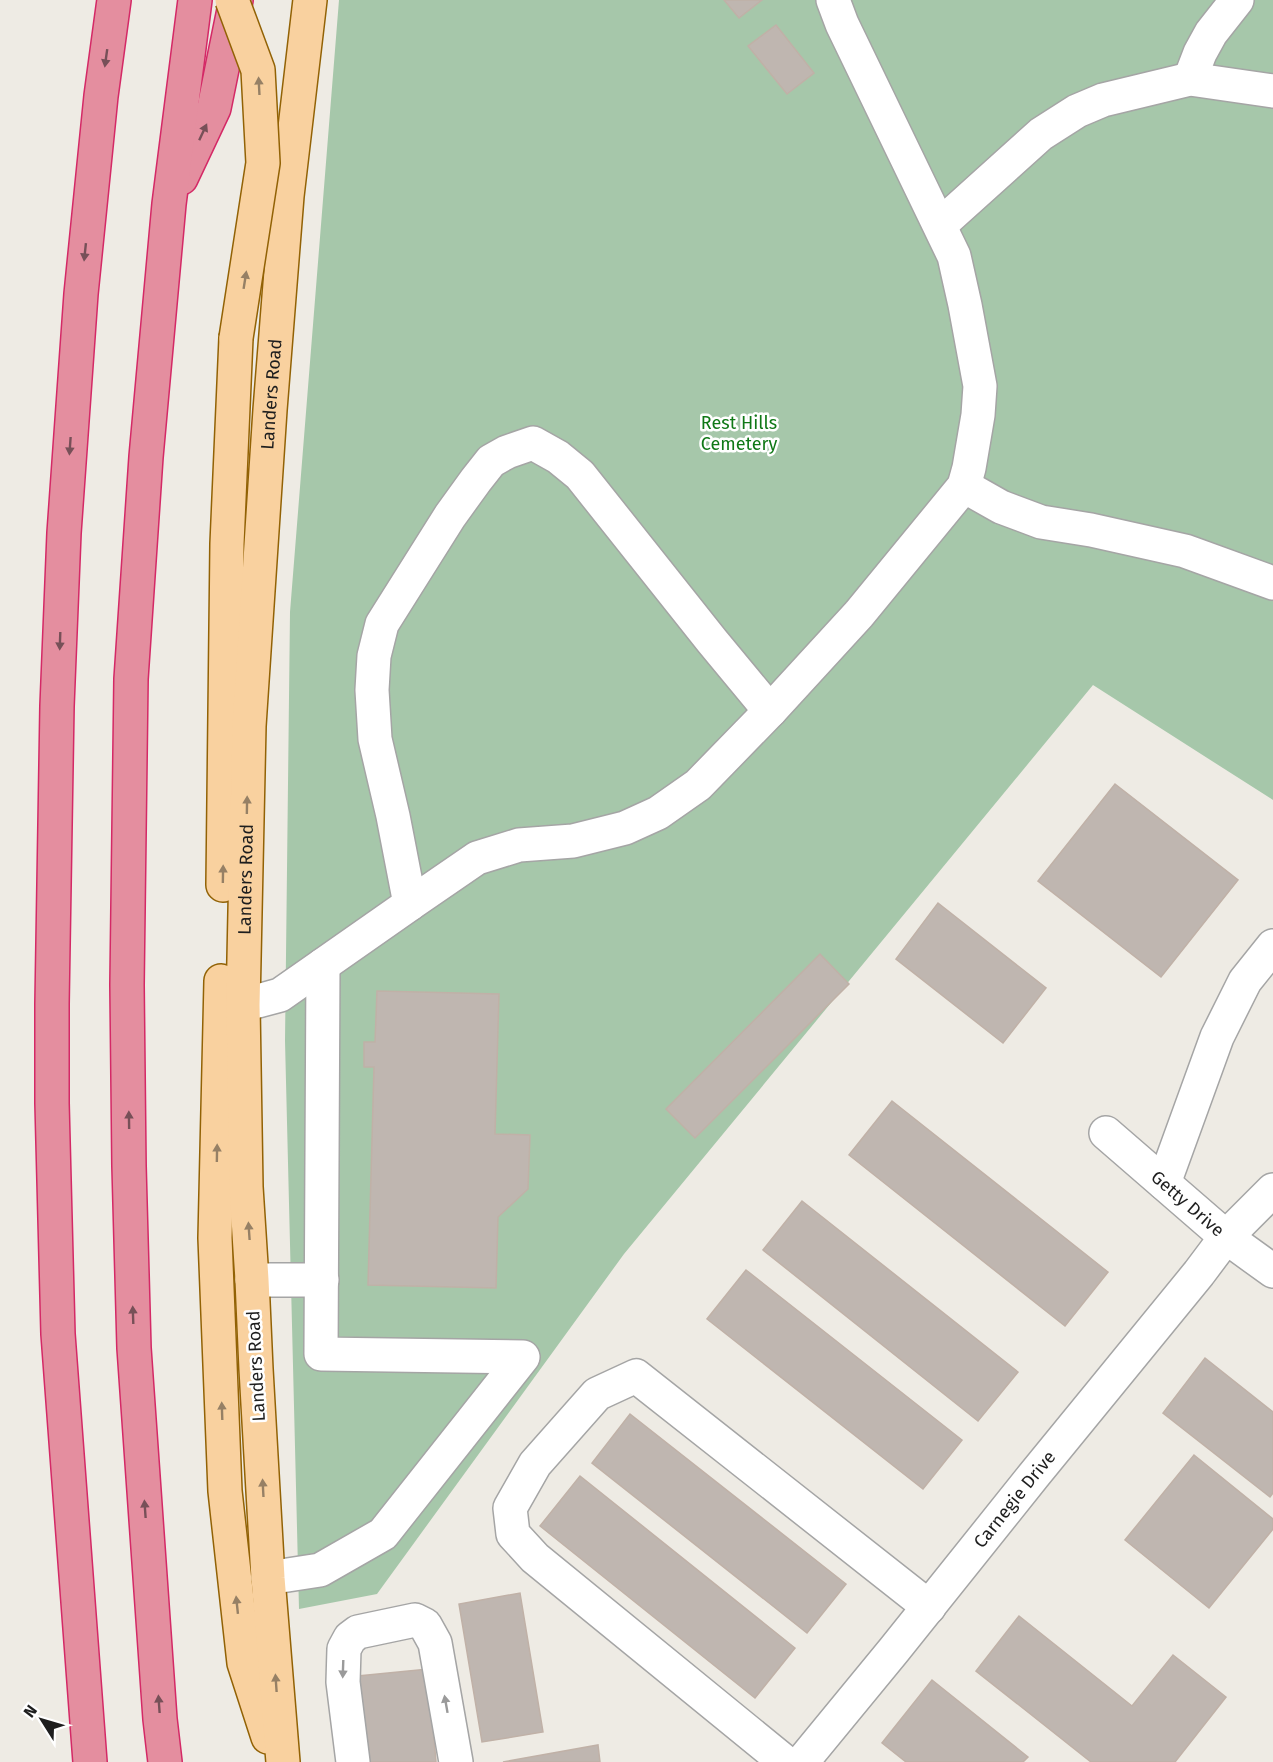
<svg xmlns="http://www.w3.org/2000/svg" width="1273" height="1762" font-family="'Fira Sans',sans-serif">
<rect width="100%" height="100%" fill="#eeebe4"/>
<polygon fill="#a6c7aa" points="339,0 1273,0 1273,800 1093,685 624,1254 377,1594 299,1609 285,1041 290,612"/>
<g fill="#bfb6b0" stroke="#c0b1a7" stroke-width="1.5">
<polygon points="724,0 762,0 739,18"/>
<polygon points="776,25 814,73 787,94 748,46"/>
<polygon points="1115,784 1238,880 1161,977 1038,881"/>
<polygon points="938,903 1046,988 1003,1043 896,959"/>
<polygon points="820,954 849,984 695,1138 666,1109"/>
<polygon points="377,991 499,994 495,1134 530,1135 528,1189 498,1217 496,1288 368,1285 374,1067 364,1067 364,1042 375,1042"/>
<polygon points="892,1101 1108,1272 1065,1326 849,1155"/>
<polygon points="802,1201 1018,1372 978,1421 763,1250"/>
<polygon points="746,1270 962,1440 923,1489 707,1319"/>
<polygon points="1205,1358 1273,1412 1273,1493 1270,1497 1163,1413"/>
<polygon points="630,1414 846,1584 807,1633 592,1463"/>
<polygon points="1194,1455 1273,1519 1273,1529 1209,1608 1125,1540"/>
<polygon points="580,1476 795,1648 755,1698 540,1526"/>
<polygon points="520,1593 543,1732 482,1742 459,1604"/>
<polygon points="1019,1616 1132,1706 1173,1655 1226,1697 1175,1762 1091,1762 976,1671"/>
<polygon points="428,1669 436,1762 366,1762 358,1676"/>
<polygon points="932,1680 1028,1757 1023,1762 906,1762 882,1743"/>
<polygon points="598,1745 600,1762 503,1762"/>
</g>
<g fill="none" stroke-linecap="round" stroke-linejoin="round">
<defs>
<g id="minor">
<polyline points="1190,79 1200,53 1211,33 1237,0"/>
<polyline points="940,225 1041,134 1077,111 1103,100 1190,79 1273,91"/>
<polyline points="964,486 1001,507 1041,522 1091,530 1185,551 1273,583"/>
<polyline points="410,904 477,858 519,845 573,841 625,828 658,813 698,785 770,711 859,614 964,486 969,468 978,415 980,386 965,305 954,256 842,24 833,0"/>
<polyline points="243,1005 280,995 410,904 393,816 375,739 372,690 374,656 382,624 450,516 476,480 491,461 507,452 533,443 558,457 580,475 712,641 770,711"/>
<path id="s1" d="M1106,1133l120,104 47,34"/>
<polyline points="1164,1183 1217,1037 1245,981 1273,946"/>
<polyline points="252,1280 322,1280"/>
<polyline points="268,1578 320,1570 383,1534 523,1357 321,1354 323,965"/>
<polyline points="353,1762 343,1682 344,1649 350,1638 358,1632 415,1620 425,1625 435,1643 456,1762"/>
<polyline points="785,1762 535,1558 513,1534 510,1508 535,1464 597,1394 636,1376 929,1607"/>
<path id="s2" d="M802,1762l92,-112 140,-175 165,-202 27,-36 47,-47"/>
</g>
<g id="major">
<polyline points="223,885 227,544 236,338"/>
<polyline points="221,981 215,1238 225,1491 244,1663 268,1737"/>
<path id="s3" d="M283,1762l-15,-184 -12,-209 -4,-89 -6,-93 -3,-182 6,-279 21,-316 17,-214 23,-196"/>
</g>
<g id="highway">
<polyline points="181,178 214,108 236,0"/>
<polyline points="90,1762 58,1334 52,1103 52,1004 57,706 64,533 81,294 101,96 114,0"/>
<polyline points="165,1762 160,1719 134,1348 129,1166 127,985 131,679 146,457 169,204 195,0"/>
</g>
</defs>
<use href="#minor" stroke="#a5a5a5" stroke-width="36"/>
<use href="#major" stroke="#926205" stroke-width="36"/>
<use href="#highway" stroke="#d42966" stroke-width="36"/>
<use href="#minor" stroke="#fff" stroke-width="33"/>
<use href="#major" stroke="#f9d19f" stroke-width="33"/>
<use href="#highway" stroke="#e48e9f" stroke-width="33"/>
<defs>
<polyline id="major-bridge" points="232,0 258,70 263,163 236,338"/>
</defs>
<use href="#major-bridge" stroke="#926205" stroke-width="36" stroke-linecap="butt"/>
<use href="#major-bridge" stroke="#f9d19f" stroke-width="33"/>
</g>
<defs><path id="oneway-solid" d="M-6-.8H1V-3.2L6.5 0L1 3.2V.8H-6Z" transform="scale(1.5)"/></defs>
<g fill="#775058">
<use href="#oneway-solid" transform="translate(106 58) rotate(98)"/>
<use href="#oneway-solid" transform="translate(203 132) rotate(-65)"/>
<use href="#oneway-solid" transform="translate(85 252) rotate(96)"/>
<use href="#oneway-solid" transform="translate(70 446) rotate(94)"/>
<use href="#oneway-solid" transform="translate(60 641) rotate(92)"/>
<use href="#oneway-solid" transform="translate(129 1120) rotate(-91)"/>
<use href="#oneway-solid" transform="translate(133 1315) rotate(-92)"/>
<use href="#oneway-solid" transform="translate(145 1509) rotate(-94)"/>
<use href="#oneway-solid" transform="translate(159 1704) rotate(-94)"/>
</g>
<g fill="#968065">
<use href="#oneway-solid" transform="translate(259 86) rotate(-93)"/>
<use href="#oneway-solid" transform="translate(245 280) rotate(-81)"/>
<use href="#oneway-solid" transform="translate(247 805) rotate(-89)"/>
<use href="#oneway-solid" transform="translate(223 874) rotate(-89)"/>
<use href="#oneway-solid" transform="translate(217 1153) rotate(-89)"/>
<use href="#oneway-solid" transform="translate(249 1231) rotate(-94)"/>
<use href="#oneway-solid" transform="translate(222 1411) rotate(-92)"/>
<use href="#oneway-solid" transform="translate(263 1488) rotate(-93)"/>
<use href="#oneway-solid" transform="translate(237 1605) rotate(-96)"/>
<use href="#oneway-solid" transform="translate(276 1683) rotate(-94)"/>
</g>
<g fill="#9a9a9a">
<use href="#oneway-solid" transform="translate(343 1669) rotate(92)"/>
<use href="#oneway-solid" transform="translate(446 1704) rotate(-100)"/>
</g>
<g text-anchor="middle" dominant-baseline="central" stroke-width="5" stroke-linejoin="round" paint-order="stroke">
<g font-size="18" fill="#1e1e1e" stroke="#fff">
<text stroke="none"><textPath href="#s3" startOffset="1370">Landers Road</textPath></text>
<text stroke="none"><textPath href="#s3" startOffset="884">Landers Road</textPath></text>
<text stroke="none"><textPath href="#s1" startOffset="108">Getty Drive</textPath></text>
<text transform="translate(256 1366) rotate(-93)">Landers Road</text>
<text stroke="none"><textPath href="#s2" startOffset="338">Carnegie Drive</textPath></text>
</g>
<g font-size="18" fill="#0f7816" stroke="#fff">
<text x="739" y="423">Rest Hills<tspan x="739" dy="21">Cemetery</tspan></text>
</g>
</g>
<g transform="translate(42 1720) rotate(307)" stroke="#ffffff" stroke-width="4.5" paint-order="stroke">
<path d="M0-4.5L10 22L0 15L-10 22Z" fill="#1e1e1e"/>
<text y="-9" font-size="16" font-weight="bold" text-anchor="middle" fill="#1e1e1e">N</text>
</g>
</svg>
